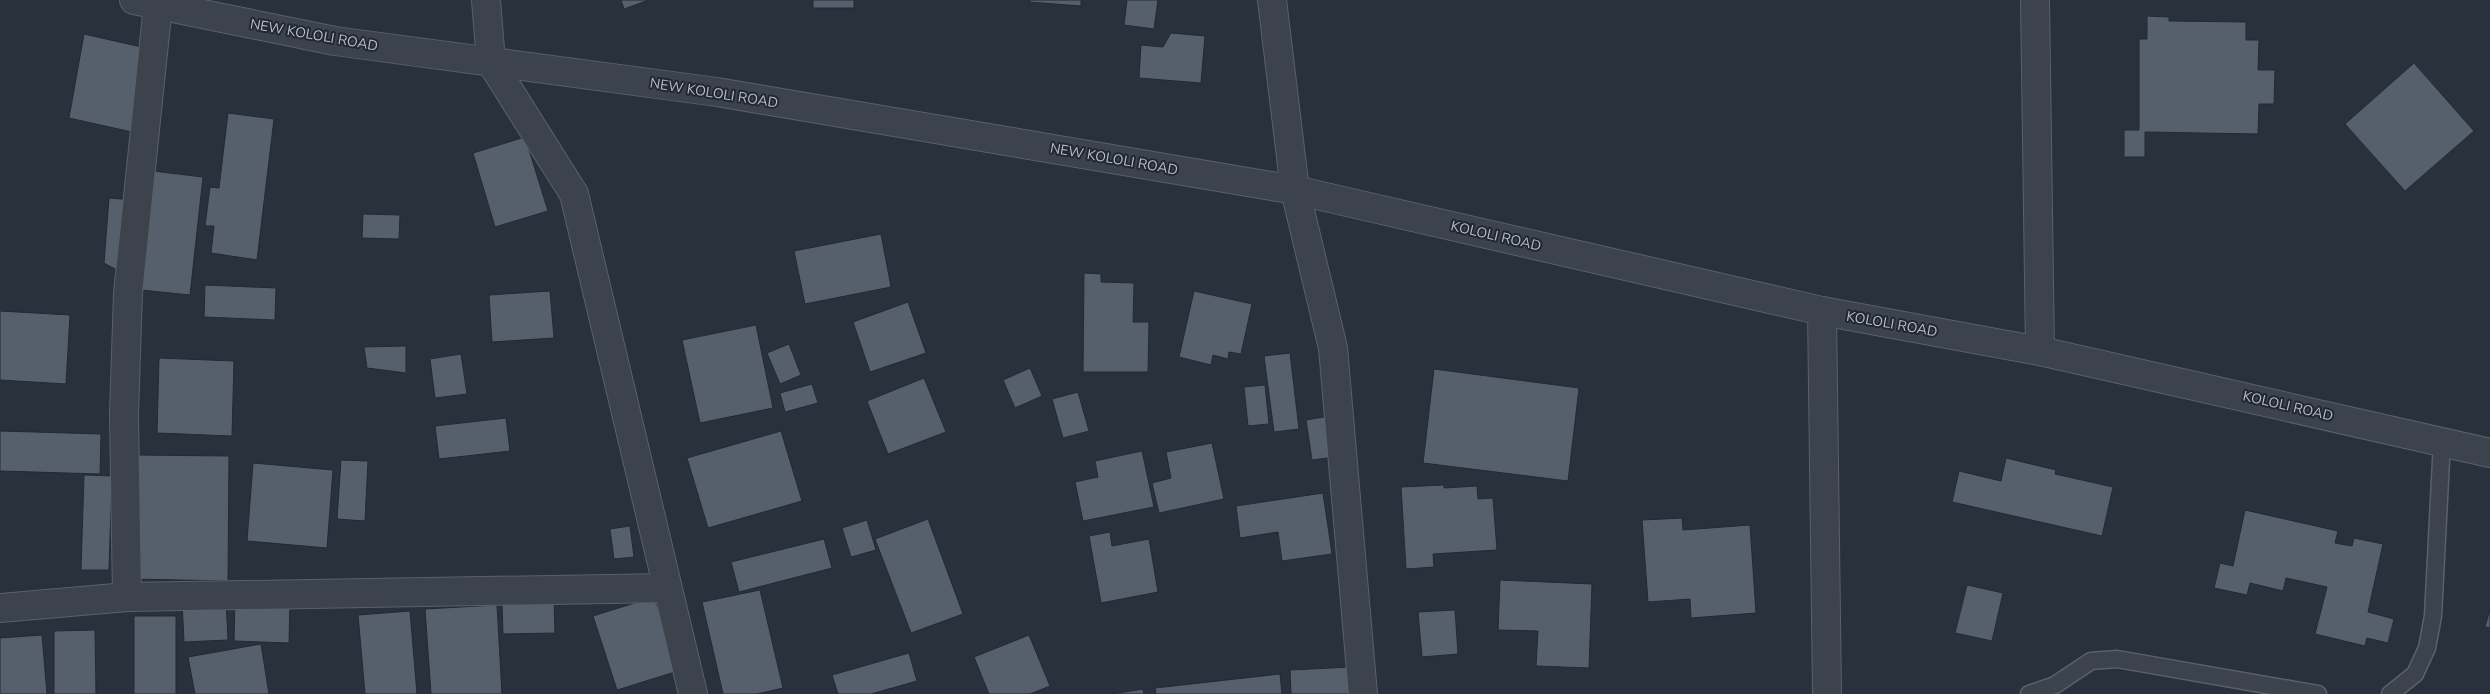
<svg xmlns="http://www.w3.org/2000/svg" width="2490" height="694" font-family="'Nunito Sans',sans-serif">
<rect width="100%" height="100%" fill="#28313c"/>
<g fill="#565f6c" stroke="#232a34">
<polygon points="621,0 649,0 624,9"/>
<rect x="813" y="0" width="41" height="8"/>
<polygon points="1030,0 1081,0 1081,6 1029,2"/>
<polygon points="1127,0 1158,0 1154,29 1124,25"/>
<polygon points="2147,16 2169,17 2169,21 2246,22 2246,40 2259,40 2258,70 2275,70 2274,104 2259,104 2258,134 2145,132 2145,157 2124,157 2124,130 2139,130 2139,39 2147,39"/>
<polygon points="1171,33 1205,36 1201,83 1139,78 1141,45 1163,47"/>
<polygon points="84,34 150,49 132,132 69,118"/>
<polygon points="2414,63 2474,131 2405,191 2345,124"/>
<polygon points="228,113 274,119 257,260 211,253 214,226 205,226 210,187 219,188"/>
<polygon points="525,137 548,211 495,227 473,153"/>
<polygon points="153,171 203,177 190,295 141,290"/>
<polygon points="109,198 133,200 126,275 104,263"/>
<polygon points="363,214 400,215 399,239 362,238"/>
<polygon points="881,234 891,287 805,304 794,251"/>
<polygon points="1084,273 1101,274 1101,282 1134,283 1133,322 1149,322 1148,372 1083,372"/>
<polygon points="205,285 276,288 275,320 204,317"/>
<polygon points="550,291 554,338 492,342 489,295"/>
<polygon points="1194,291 1252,304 1241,354 1229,352 1228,359 1213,355 1211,365 1179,357"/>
<polygon points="908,302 926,353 870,372 853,322"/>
<polygon points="0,311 70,315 66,384 0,380"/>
<polygon points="756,325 773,408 700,423 682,340"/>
<polygon points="789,344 801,375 780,384 767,353"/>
<polygon points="406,346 406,373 367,368 364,347"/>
<polygon points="1290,353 1299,429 1274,432 1264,356"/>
<polygon points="461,354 467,394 435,398 430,359"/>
<polygon points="159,358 234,361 232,436 157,433"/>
<polygon points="1030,368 1042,396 1015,408 1003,380"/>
<polygon points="1434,369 1579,388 1568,481 1423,463"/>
<polygon points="924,378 946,432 888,454 867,401"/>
<polygon points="812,384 818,403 785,412 780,393"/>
<polygon points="1265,385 1269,424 1248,426 1244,387"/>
<polygon points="1078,392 1089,431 1063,438 1052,399"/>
<polygon points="1335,415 1342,456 1312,460 1306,420"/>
<polygon points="506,418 510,451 439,459 435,426"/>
<polygon points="0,431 101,434 100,474 0,471"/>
<polygon points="781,431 802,501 708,528 687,458"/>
<polygon points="1212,443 1224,499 1159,513 1152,483 1171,478 1166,452"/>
<polygon points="1142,451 1154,507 1083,521 1075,482 1098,477 1095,461"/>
<polygon points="134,455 229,456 228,581 133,579"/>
<polygon points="2006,458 2056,470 2055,474 2113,487 2102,536 1952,502 1959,471 2001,481"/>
<polygon points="341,460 368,461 365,521 337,519"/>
<polygon points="253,463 333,470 327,548 247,541"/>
<polygon points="84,475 112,476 109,570 81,570"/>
<polygon points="1444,485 1444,488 1477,486 1478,499 1493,498 1497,550 1433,554 1434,567 1406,569 1401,487"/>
<polygon points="1323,493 1332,554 1282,561 1278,532 1240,538 1236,506"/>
<polygon points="2245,510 2338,531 2335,543 2352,546 2354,538 2383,544 2368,612 2394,619 2388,643 2367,638 2365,646 2315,634 2327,587 2286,578 2283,591 2250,583 2247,595 2214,588 2220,563 2233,566"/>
<polygon points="1682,518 1683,530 1750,525 1756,613 1691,618 1690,599 1648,602 1642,520"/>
<polygon points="928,519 963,614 911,633 875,539"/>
<polygon points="867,520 876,550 851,557 842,528"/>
<polygon points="630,526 634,557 614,559 610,529"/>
<polygon points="1110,532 1112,546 1149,539 1158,592 1101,603 1089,536"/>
<polygon points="824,539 832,568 739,592 731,562"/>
<polygon points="1500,580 1592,584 1589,668 1536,666 1538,631 1498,630"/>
<polygon points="1967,585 2003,593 1992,641 1955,633"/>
<polygon points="760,590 783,688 757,694 723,694 702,602"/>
<polygon points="654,597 678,671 617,690 593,616"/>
<polygon points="235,599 290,600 289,643 234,641"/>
<polygon points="226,600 228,640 184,642 182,601"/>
<polygon points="554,600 555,633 503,634 502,601"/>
<polygon points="497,605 502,694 431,694 425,609"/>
<polygon points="2490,609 2490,628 2485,627"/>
<polygon points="1455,610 1458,654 1422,657 1418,612"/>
<polygon points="410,611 417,694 365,694 358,615"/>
<rect x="134" y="616" width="42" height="78"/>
<polygon points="95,630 96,694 54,694 54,631"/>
<polygon points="42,635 47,694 0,694 0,638"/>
<polygon points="1029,635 1050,686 1030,694 989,694 974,657"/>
<polygon points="261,644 269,694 195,694 188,657"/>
<polygon points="909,653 917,681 871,694 838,694 832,675"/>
<polygon points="1351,667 1353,694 1291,694 1290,670"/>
<polygon points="1280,674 1282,694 1156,694 1155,688"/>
<polygon points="1143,689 1144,694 1112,694"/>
</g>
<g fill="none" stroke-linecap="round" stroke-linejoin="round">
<defs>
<g id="service">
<polyline points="2029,694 2055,685 2091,661 2117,659 2318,694"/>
<polyline points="2390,694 2415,674 2427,648 2433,616 2442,441"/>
</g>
<g id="minor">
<polyline points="486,0 491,62 574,194 693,694"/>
<polyline points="2035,0 2040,351"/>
<polyline points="1822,311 1827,694"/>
<polyline points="127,597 124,414 128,293 158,5"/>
<polyline points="0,608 127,597 667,588"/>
</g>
<g id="tertiary">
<polyline points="134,0 335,41 717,92 1295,190 1822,311 2040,351 2490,453"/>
<polyline points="1272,0 1295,190 1333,348 1363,694"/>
</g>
</defs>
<use href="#service" stroke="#5a616a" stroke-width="19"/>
<use href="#minor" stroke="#5a616a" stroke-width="30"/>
<use href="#tertiary" stroke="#5a616a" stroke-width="30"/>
<use href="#service" stroke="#3c434d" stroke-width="16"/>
<use href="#minor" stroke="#3c434d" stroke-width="28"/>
<use href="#tertiary" stroke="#3c434d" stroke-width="28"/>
</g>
<g text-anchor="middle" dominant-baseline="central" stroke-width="4" stroke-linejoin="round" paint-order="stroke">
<g font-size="14" fill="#b8bec7" stroke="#212832">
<text transform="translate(314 35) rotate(10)">NEW KOLOLI ROAD</text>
<text transform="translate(714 93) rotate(9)">NEW KOLOLI ROAD</text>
<text transform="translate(1114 159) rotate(10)">NEW KOLOLI ROAD</text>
<text transform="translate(1496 236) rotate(13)">KOLOLI ROAD</text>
<text transform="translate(1892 324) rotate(10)">KOLOLI ROAD</text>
<text transform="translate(2288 406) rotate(13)">KOLOLI ROAD</text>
</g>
</g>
</svg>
